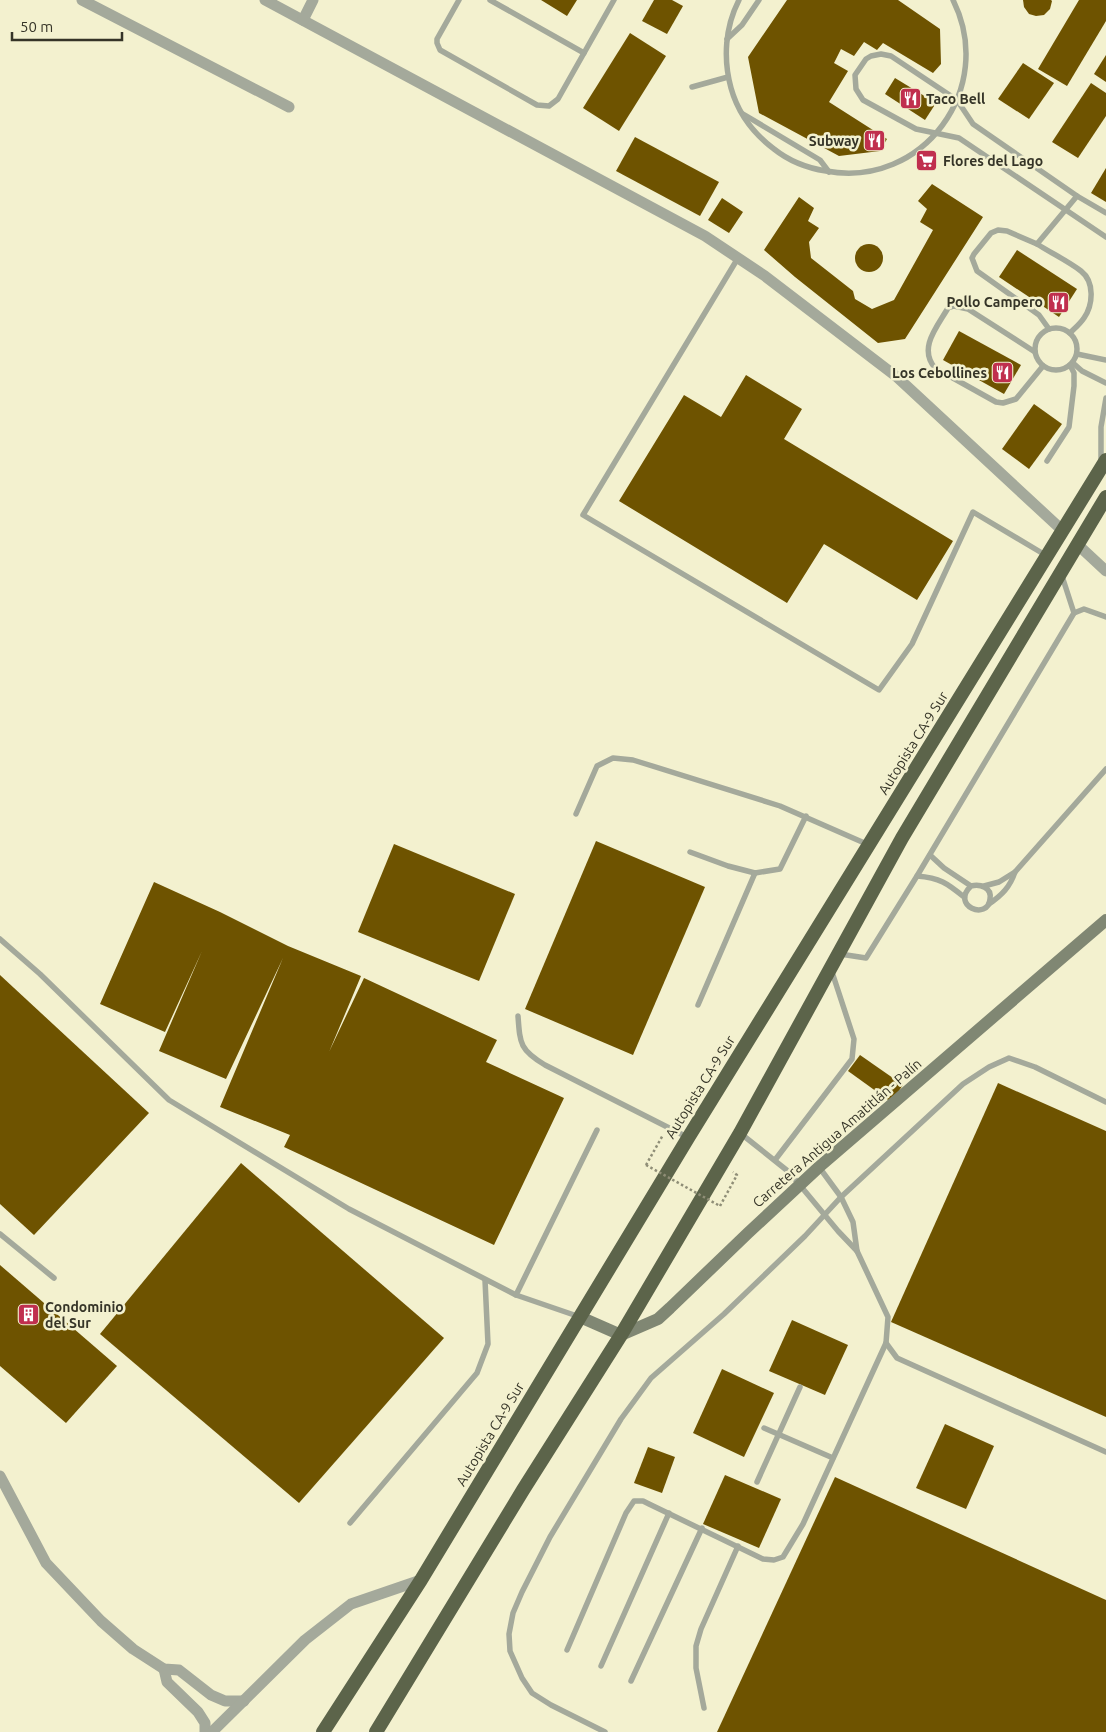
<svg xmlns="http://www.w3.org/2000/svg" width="1106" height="1732" font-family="Ubuntu,sans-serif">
<rect width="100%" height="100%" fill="#f3f1cf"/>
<g fill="#6e5300">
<polygon points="541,0 577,0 567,16"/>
<polygon points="654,0 672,0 683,6 667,34 642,21"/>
<polygon points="787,0 898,0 940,29 941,64 933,73 883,43 877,50 864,42 854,56 841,49 834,63 848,71 829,102 887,139 880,151 839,156 759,113 748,57"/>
<polygon points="1023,0 1051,0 1052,1 1050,9 1044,15 1036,16 1029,14 1024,7"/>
<polygon points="1079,0 1106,0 1106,21 1067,86 1038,69"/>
<polygon points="630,33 666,56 619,131 583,108"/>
<polygon points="1106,55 1106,82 1094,74"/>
<polygon points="1023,63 1054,83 1029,119 998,99"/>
<polygon points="895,78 936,103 925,120 885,94"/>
<polygon points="1091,83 1106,93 1106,116 1078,158 1052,142"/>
<polygon points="635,137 719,182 700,216 616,171"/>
<polygon points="1106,168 1106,202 1091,193"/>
<polygon points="932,184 983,217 905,339 878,343 795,277 764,250 799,197 814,208 808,221 819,228 809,242 811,258 853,291 855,299 872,309 894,300 933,230 920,222 927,209 918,201"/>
<polygon points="722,198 743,212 729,233 708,220"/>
<circle cx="869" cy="258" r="14"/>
<polygon points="1017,250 1077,289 1059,317 999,277"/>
<polygon points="959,331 1021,365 1004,394 943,360"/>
<polygon points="746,375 802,409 784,439 953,541 917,600 824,544 787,603 619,501 684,395 721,417"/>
<polygon points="1034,404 1062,424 1029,469 1002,449"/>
<polygon points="596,841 705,887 633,1055 525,1009"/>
<polygon points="394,844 515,894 479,981 358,932"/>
<polygon points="154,882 220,912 288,946 361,976 329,1052 364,978 497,1040 486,1062 564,1098 494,1245 284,1147 290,1135 220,1107 283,958 226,1079 159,1051 202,951 165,1032 100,1004"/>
<polygon points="0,975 149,1113 34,1235 0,1204"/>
<polygon points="860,1055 903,1085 891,1102 848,1071"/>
<polygon points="998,1083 1106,1131 1106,1417 891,1322"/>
<polygon points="241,1163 444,1338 299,1503 100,1334"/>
<polygon points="0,1265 117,1366 66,1423 0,1366"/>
<polygon points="792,1320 848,1345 825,1395 769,1371"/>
<polygon points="722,1369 774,1393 744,1457 693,1433"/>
<polygon points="945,1424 994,1446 966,1509 916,1488"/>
<polygon points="648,1447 675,1457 662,1493 634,1483"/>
<polygon points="725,1475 781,1499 759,1548 703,1524"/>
<polygon points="835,1477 1106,1600 1106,1732 717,1732"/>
</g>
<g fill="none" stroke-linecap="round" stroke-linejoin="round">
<g stroke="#8f8e77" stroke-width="2.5" stroke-dasharray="2.5 2.5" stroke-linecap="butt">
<polyline points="646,1165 663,1135"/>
<polyline points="720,1206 737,1175 733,1172"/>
</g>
<g stroke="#a4a99b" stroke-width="5.5">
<polyline points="459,0 437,39 437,43 440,50 537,105 549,106 558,99 614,0"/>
<polyline points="490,0 584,53"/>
<path d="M739,0c-14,27 -16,59 -8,88 7,25 23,46 43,61 15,12 33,19 52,22 97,18 171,-83 127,-171"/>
<polyline points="727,39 742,25 759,0"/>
<polyline points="692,87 728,77"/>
<polyline points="743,114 820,160 829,172"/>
<polyline points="1106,213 1077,196 973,124 957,100 891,56 881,54 871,56 866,59 855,75 856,89 863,100 916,129 959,138 1106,237"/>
<polyline points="1037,244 1007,231 998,230 991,233 974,254 972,258 977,271 1039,315 1049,329"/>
<polyline points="738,258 583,515 879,690 912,644 973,512 1047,556"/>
<circle cx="1056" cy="349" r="21"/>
<path d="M1070,333c5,-5 10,-9 14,-15 9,-13 11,-36 -3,-47 -13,-10 -30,-18 -44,-27l40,-48"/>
<path d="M1035,352l-67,-43 -14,-3 -6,2c-11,19 -30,40 -13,60l61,34 7,1 13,-4 27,-33"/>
<polyline points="1077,354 1106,360"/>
<polyline points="1073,363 1082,371 1106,383"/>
<polyline points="1047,461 1069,427 1074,386 1074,373 1070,365"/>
<polyline points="1101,463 1101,427 1106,398"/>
<polyline points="1074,613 1084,609 1106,617"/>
<polyline points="576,814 597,766 613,758 633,760 780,806 869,845"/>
<polyline points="690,852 728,866 755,873 780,869 806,816"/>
<path d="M930,855l14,13 27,18c9,-2 21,1 19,13 -2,22 -40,7 -19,-13"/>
<path d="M917,876c23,2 30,7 47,21"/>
<polyline points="984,886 999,882 1015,872 1106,769"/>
<path d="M989,904c13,-9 21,-17 26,-32"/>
<polyline points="0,939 40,974 169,1100 349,1209 516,1295 580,1317"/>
<polyline points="840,954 866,958 917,876 1074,613 1062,576"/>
<polyline points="698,1005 755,873"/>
<path d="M518,1016c2,28 2,34 27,49l142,72"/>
<polyline points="740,1133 789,1172 838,1231 857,1251"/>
<polyline points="775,1160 852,1059 854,1039 832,972"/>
<polyline points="0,1234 54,1278"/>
<polyline points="516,1295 597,1130"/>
<polyline points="886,1343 897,1358 1106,1452"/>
<polyline points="764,1428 833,1458"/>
<polyline points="757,1482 800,1387"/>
<polyline points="350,1523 477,1373 488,1344 485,1280"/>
<polyline points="567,1650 626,1513 634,1501 643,1501 649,1504 763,1559 774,1560 783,1557 803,1524 886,1343 888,1317 857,1251 853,1222 841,1197 819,1167"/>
<polyline points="601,1666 669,1513"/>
<polyline points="631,1681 702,1528"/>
<polyline points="704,1708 696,1668 696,1646 701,1629 738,1546"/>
<polyline points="605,1732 551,1705 532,1693 522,1678 510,1651 509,1634 513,1613 522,1592 550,1537 621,1419 651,1378 724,1314 805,1236 841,1197 963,1084 989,1067 1009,1058 1035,1067 1106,1102"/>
</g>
<g stroke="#a4a99b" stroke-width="11">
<polyline points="82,0 289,107"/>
<polyline points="265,0 705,236 765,276 897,377 1063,531"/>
<polyline points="303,20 313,0"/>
<polyline points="1077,544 1106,571"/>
<polyline points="0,1476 46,1563 101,1621 133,1649 164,1669 179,1670 211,1695 225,1701 244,1701"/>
<polyline points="164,1669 167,1682 198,1712 205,1723 205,1732"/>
<polyline points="212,1732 305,1640 351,1604 421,1580"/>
</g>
<polyline stroke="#808773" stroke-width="12" points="580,1317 621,1335 658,1319 670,1308 748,1233 819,1167 1106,920"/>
<g stroke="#5c644a" stroke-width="14">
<polyline points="323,1732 421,1580 688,1138 1106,460"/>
<polyline points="376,1732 523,1490 621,1335 740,1133 902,838 1106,497"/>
</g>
<polyline stroke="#8f8e77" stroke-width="2.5" stroke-dasharray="2.5 2.5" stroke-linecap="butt" points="646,1165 720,1206"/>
</g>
<defs>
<symbol id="restaurant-square" viewBox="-11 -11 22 22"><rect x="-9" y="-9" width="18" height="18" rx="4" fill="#c02f4e" stroke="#f3f1cf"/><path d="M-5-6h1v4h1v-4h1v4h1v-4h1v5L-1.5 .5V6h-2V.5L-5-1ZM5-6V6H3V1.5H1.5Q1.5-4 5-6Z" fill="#fff"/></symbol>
<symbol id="supermarket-square" viewBox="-11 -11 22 22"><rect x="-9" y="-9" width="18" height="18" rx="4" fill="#c02f4e" stroke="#f3f1cf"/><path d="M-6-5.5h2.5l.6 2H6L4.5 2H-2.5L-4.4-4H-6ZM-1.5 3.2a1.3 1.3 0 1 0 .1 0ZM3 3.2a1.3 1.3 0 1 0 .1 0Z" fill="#fff"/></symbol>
<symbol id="building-square" viewBox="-11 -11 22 22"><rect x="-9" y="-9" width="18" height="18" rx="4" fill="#c02f4e" stroke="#f3f1cf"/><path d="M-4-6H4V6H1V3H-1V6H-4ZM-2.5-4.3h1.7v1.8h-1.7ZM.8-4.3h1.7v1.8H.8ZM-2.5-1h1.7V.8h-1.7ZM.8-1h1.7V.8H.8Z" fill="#fff"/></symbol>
</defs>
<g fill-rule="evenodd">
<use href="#restaurant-square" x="898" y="86" width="25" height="25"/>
<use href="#restaurant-square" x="862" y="128" width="25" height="25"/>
<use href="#supermarket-square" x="914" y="148" width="25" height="25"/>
<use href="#restaurant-square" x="1046" y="290" width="25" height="25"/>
<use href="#restaurant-square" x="990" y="360" width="25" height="25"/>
<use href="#building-square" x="16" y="1302" width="25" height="25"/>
</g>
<g text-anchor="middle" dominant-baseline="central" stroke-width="5" stroke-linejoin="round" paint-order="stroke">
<g font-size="14" font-weight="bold" fill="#353427" stroke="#f3f1cf" text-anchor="start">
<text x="926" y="99">Taco Bell</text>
<text x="859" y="141" text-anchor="end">Subway</text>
<text x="943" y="161">Flores del Lago</text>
<text x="1043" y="302" text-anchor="end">Pollo Campero</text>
<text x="987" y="373" text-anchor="end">Los Cebollines</text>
<text x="45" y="1307">Condominio<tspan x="45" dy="16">del Sur</tspan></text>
</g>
<g font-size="14" fill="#353427" stroke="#f3f1cf">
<text transform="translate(913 743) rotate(-58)">Autopista CA-9 Sur</text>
<text transform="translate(700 1087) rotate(-58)">Autopista CA-9 Sur</text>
<text transform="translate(837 1133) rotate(-41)">Carretera Antigua Amatitlán - Palín</text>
<text transform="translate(490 1434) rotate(-59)">Autopista CA-9 Sur</text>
</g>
</g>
<path d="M12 32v8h110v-8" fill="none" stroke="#353427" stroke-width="2.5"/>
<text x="20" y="32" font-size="15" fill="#353427" stroke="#f3f1cf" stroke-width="4" paint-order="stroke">50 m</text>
</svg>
